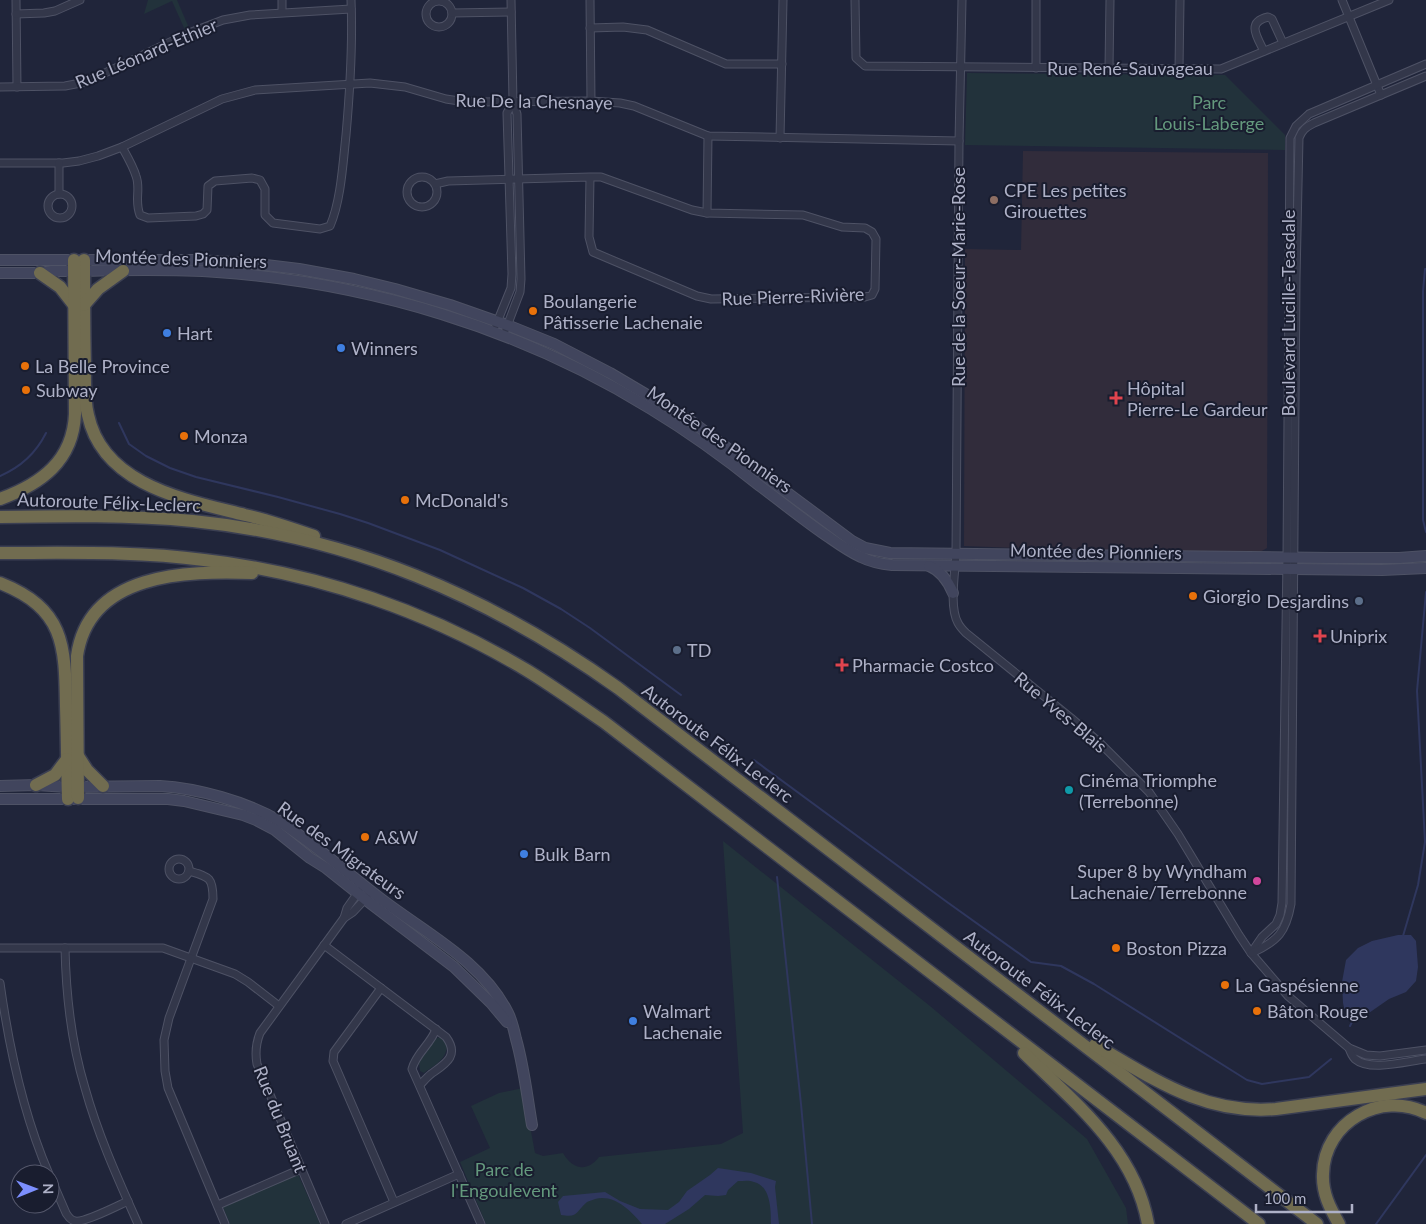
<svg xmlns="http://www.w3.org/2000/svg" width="1426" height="1224" font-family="Lato,sans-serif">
<rect width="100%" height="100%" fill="#20253a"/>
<polygon fill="#312c3b" points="1023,151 1268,153 1267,548 1260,552 1254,553 1097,551 964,546 965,249 1021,250"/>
<g fill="#22323b">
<polygon points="148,0 177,0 189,28 185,30 172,1 144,14"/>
<polygon points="967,73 1225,75 1285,135 1285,150 965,145"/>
<path d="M723,841l207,165 157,133 39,69 2,16h-642l-26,-62 30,-14 -19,-42 28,-13 24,-5 12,65 8,3 20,-3c9,16 24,20 36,4l122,-13 22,-11z"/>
<path d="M442,1036l5,6c1,17 -11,22 -23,31l-4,-2 -1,-9 16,-23z"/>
<polygon points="298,1174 320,1224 230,1224 223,1207"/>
</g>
<g fill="#2f375e">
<polygon points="1398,935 1411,935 1416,941 1418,967 1416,981 1406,992 1389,999 1366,1015 1352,1021 1346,1016 1343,1003 1342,982 1346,960 1358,948 1372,941"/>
<path d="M718,1168l33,5 25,8 -1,6 4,37h-8c0,-13 0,-38 -17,-42 -4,-2 -11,-1 -16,-1l-10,9 -2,5 -8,1 -13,-1 -16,14 -24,15h-23c-12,-14 -28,-30 -47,-25 -2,1 -6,2 -8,3 -12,10 -8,16 -26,13l-3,-13 5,-6 42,-4 15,9 20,8 28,1 11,-8 8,-11 23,-16z"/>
</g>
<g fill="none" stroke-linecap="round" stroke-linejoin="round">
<g stroke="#2f375e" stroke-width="2">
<polyline points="1426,269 1425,269 1423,291 1423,520 1426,532"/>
<polyline points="119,423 129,444 146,456 170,468 196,477 278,497 340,514 368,523 440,550 523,588 561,609 590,628 681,695"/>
<path d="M0,476c21,-9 36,-23 46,-43"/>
<polyline points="750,767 754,760 947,902 1031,962 1061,966 1094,984 1247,1080 1262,1084 1309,1077 1331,1059"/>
<polyline points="777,877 801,1104 812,1224"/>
<polyline points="1403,936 1418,885 1425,842 1417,691 1426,592"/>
<polyline points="1350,1026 1353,1020"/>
<polyline points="1376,1224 1426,1155"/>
</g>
<defs>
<g id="street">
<polyline points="16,0 17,87"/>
<polyline points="282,0 282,12"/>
<polyline points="590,0 591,101"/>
<polyline points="855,0 856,58 865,66 1221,69 1389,0"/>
<path d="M962,0l-3,141 -3,413c-1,19 -7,53 2,69 2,4 5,7 8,10l105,85 29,25 49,49 29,42 61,101 12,18 37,43 61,52 17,7 14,1 46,-6"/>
<polyline points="1342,0 1381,95"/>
<circle cx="439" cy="14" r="13"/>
<polyline points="452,13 511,12"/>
<polyline points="16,14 44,13 55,11 80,0"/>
<polyline points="590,28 623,27 647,30 726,64 782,64"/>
<path d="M1264,51c-7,-14 -18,-29 4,-34l4,2 11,24"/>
<polyline points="1036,68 1036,0"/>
<polyline points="1109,68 1110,0"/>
<polyline points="1179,69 1180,0"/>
<polyline points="0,87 65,86 86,82 189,33 223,20 250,15 351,9"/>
<polyline points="780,138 783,0"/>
<path d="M122,147c5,9 11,19 14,29 5,13 -2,24 4,39l8,3 48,-2 7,-2 4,-4 1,-24 7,-5 37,-3 8,2 5,9v26l8,8 47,6 10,-3c11,-25 13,-64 16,-91 4,-45 7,-90 5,-135"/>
<polyline points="0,163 63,163 79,161 98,156 122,147 222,99 255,90 370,83 405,87 446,99 466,102 591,101 620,103 634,106 708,136 959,141"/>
<polyline points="59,163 59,194"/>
<circle cx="422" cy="192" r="15"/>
<polyline points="435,184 448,181 590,177 601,177 692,210 707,213 803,215 842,227 865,228 872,232 876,239 875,289 872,295 865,297 711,299 697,296 593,252 589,237 590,177"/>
<circle cx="60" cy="206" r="12"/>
<polyline points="707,213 708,136"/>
<polyline points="496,325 511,288 512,274 507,113 513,102"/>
<polyline points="506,329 520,292 521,279 517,114 513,102 511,0"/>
<circle cx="179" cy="869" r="10"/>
<path d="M189,871c20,6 24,6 24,28l-44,119 -5,22 1,31 3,17 57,136"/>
<polyline points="344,918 353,912 367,897"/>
<path d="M324,945l122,92c14,19 -1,27 -15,37 -4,3 -8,8 -11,11"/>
<polyline points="0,948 163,948 235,974 248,982 279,1006"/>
<path d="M65,948c1,47 6,94 20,140 13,47 33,91 53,136"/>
<polyline points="1251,953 1262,937 1276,924 1280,915 1282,903 1287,558 1290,138 1296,126 1309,114 1426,64"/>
<path d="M1252,953c26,-12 34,-21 39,-49l5,-626 3,-140c3,-8 7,-11 15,-15l112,-47"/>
<path d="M0,983c9,65 23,131 49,191"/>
<polyline points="381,988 334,1052 333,1061 394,1202"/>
<path d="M436,1029c-5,15 -20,24 -24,40l69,155"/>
<path d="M1349,1048c1,3 3,8 6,11 15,13 52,2 71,0"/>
<path d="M50,1176l16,37c2,3 4,7 9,8 9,2 42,-15 53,-20"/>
<polyline points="218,1205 301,1169"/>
<path d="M325,1224l-68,-160c-2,-11 -1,-21 3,-31l84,-115 3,-10 12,-17"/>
<polyline points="346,1224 459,1174"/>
</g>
<g id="secondary">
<polyline points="0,260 196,260 249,263 299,269 354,279 395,289 450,305 507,325 554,344 610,373 691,421 852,541 865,548 890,553 1331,558 1399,558 1426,556"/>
<path d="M0,273h40l12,-2c55,0 110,-3 165,1 153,11 303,56 434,137 38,23 74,49 109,77 23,17 46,36 70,52 10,7 20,14 31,19 10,5 20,7 31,8l490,5 44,-2"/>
<path d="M929,566c12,5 19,15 24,27"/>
<path d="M0,786l36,-1 32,2 92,-1c37,2 87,16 119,35 34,22 65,49 97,74 45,36 105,64 132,118 4,8 6,17 8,26 8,28 11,57 16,86"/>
<polyline points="0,799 168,799 184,801 243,815 256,820 275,830 310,858 326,868 370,903 454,967 491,1003 507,1022"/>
</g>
<g id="highway">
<path d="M84,260c0,35 0,71 1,106 0,16 -1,34 3,49 15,71 99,85 157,100 23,5 46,13 69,21"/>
<polyline points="40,273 60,287 74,305"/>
<polyline points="84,305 98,289 123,271"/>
<path d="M0,499c41,-15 73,-38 75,-85l-1,-154"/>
<path d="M0,517c64,-1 129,-2 193,4 158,16 296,75 425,167l699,536"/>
<path d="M0,553c68,0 137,-2 204,7 114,13 226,52 324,111 26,16 51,34 76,51l655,502"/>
<path d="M0,583c65,26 65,62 66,124 1,30 1,61 2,92"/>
<polyline points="78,756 87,770 103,786"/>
<polyline points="36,785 55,775 67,759"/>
<path d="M78,798l-1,-142c12,-84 110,-85 175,-83"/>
<path d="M1095,1045c59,34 109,70 181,64l150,-20"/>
<path d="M1024,1053c51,50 111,97 124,171"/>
<path d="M1339,1224c-9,-16 -17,-31 -16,-50 1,-52 58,-84 103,-61"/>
</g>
</defs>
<use href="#street" stroke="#4e5265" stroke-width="9"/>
<use href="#secondary" stroke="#4e5265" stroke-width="12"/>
<use href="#highway" stroke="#3b3f52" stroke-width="15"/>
<use href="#street" stroke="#33374a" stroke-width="7"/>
<use href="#secondary" stroke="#41455d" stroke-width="10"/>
<use href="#highway" stroke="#716c50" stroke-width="12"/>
</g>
<circle fill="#8d6e63" stroke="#191d2f" stroke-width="2" cx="994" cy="200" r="5"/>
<g fill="#e8710a" stroke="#191d2f" stroke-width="2">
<circle cx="533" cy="311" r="5"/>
<circle cx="25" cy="366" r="5"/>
<circle cx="26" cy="390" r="5"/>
<circle cx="184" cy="436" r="5"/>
<circle cx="405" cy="500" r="5"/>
<circle cx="1193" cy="596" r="5"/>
<circle cx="365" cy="837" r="5"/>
<circle cx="1116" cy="948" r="5"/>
<circle cx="1225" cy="985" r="5"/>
<circle cx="1257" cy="1011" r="5"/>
</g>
<g fill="#3f7fe0" stroke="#191d2f" stroke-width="2">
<circle cx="167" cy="333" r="5"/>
<circle cx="341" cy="348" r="5"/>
<circle cx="524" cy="854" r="5"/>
<circle cx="633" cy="1021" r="5"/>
</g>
<g fill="#e0444e" stroke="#191d2f" stroke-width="2">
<path d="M1113.5 390.5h5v5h5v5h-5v5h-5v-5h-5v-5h5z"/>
<path d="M1317.5 628.5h5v5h5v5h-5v5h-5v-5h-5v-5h5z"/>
<path d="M839.5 657.5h5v5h5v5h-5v5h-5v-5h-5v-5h5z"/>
</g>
<g fill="#5c6f8a" stroke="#191d2f" stroke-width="2">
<circle cx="1359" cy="601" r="5"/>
<circle cx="677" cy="650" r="5"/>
</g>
<circle fill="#0f9aa8" stroke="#191d2f" stroke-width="2" cx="1069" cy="790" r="5"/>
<circle fill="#d1479c" stroke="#191d2f" stroke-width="2" cx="1257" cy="881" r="5"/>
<g text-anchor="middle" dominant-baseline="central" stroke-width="4" stroke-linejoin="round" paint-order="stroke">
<g font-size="18" fill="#aeb1c7" stroke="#191d2f">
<text transform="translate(146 53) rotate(-23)">Rue Léonard-Ethier</text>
<text x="1130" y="68">Rue René-Sauvageau</text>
<text transform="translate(534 101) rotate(1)">Rue De la Chesnaye</text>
<text transform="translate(181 258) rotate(2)">Montée des Pionniers</text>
<text transform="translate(958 277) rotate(-90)">Rue de la Soeur-Marie-Rose</text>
<text transform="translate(793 296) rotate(-2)">Rue Pierre-Rivière</text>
<text transform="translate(1288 313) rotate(-90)">Boulevard Lucille-Teasdale</text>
<text transform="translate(720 439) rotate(35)">Montée des Pionniers</text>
<text transform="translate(109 502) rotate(2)">Autoroute Félix-Leclerc</text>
<text transform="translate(1096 551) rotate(1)">Montée des Pionniers</text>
<text transform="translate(1061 712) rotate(40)">Rue Yves-Blais</text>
<text transform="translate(718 743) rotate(37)">Autoroute Félix-Leclerc</text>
<text transform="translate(342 850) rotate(36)">Rue des Migrateurs</text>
<text transform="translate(1040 989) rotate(37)">Autoroute Félix-Leclerc</text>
<text transform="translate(281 1119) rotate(68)">Rue du Bruant</text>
</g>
<g font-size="18" fill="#64997d" stroke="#191d2f">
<text x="1209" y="102">Parc<tspan x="1209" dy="21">Louis-Laberge</tspan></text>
<text x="504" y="1169">Parc de<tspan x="504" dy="21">l'Engoulevent</tspan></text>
</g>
<g font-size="18" fill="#aeb1c7" stroke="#191d2f" text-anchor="start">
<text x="1004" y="190">CPE Les petites<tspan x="1004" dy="21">Girouettes</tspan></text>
<text x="543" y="301">Boulangerie<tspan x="543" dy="21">Pâtisserie Lachenaie</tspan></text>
<text x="177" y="333">Hart</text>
<text x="351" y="348">Winners</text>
<text x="35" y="366">La Belle Province</text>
<text x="1127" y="388">Hôpital<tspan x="1127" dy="21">Pierre-Le Gardeur</tspan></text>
<text x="36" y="390">Subway</text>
<text x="194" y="436">Monza</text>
<text x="415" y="500">McDonald's</text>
<text x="1203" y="596">Giorgio</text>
<text x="1349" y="601" text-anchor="end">Desjardins</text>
<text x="1330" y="636">Uniprix</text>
<text x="687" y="650">TD</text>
<text x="852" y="665">Pharmacie Costco</text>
<text x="1079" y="780">Cinéma Triomphe<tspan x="1079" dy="21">(Terrebonne)</tspan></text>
<text x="375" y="837">A&amp;W</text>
<text x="534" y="854">Bulk Barn</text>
<text x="1247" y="871" text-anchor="end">Super 8 by Wyndham<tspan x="1247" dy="21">Lachenaie/Terrebonne</tspan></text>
<text x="1126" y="948">Boston Pizza</text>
<text x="1235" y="985">La Gaspésienne</text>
<text x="643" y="1011">Walmart<tspan x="643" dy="21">Lachenaie</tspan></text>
<text x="1267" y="1011">Bâton Rouge</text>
</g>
</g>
<g transform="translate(35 1189) rotate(89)"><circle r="24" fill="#191d2f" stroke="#55586c"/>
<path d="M0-4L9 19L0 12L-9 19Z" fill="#7c8ffe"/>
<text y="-8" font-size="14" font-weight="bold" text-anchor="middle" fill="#aeb1c7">N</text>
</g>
<path d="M1256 1204v8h96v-8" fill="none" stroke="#aeb1c7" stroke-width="2.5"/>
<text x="1264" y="1204" font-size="15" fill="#aeb1c7" stroke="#191d2f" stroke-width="4" paint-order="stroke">100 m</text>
</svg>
